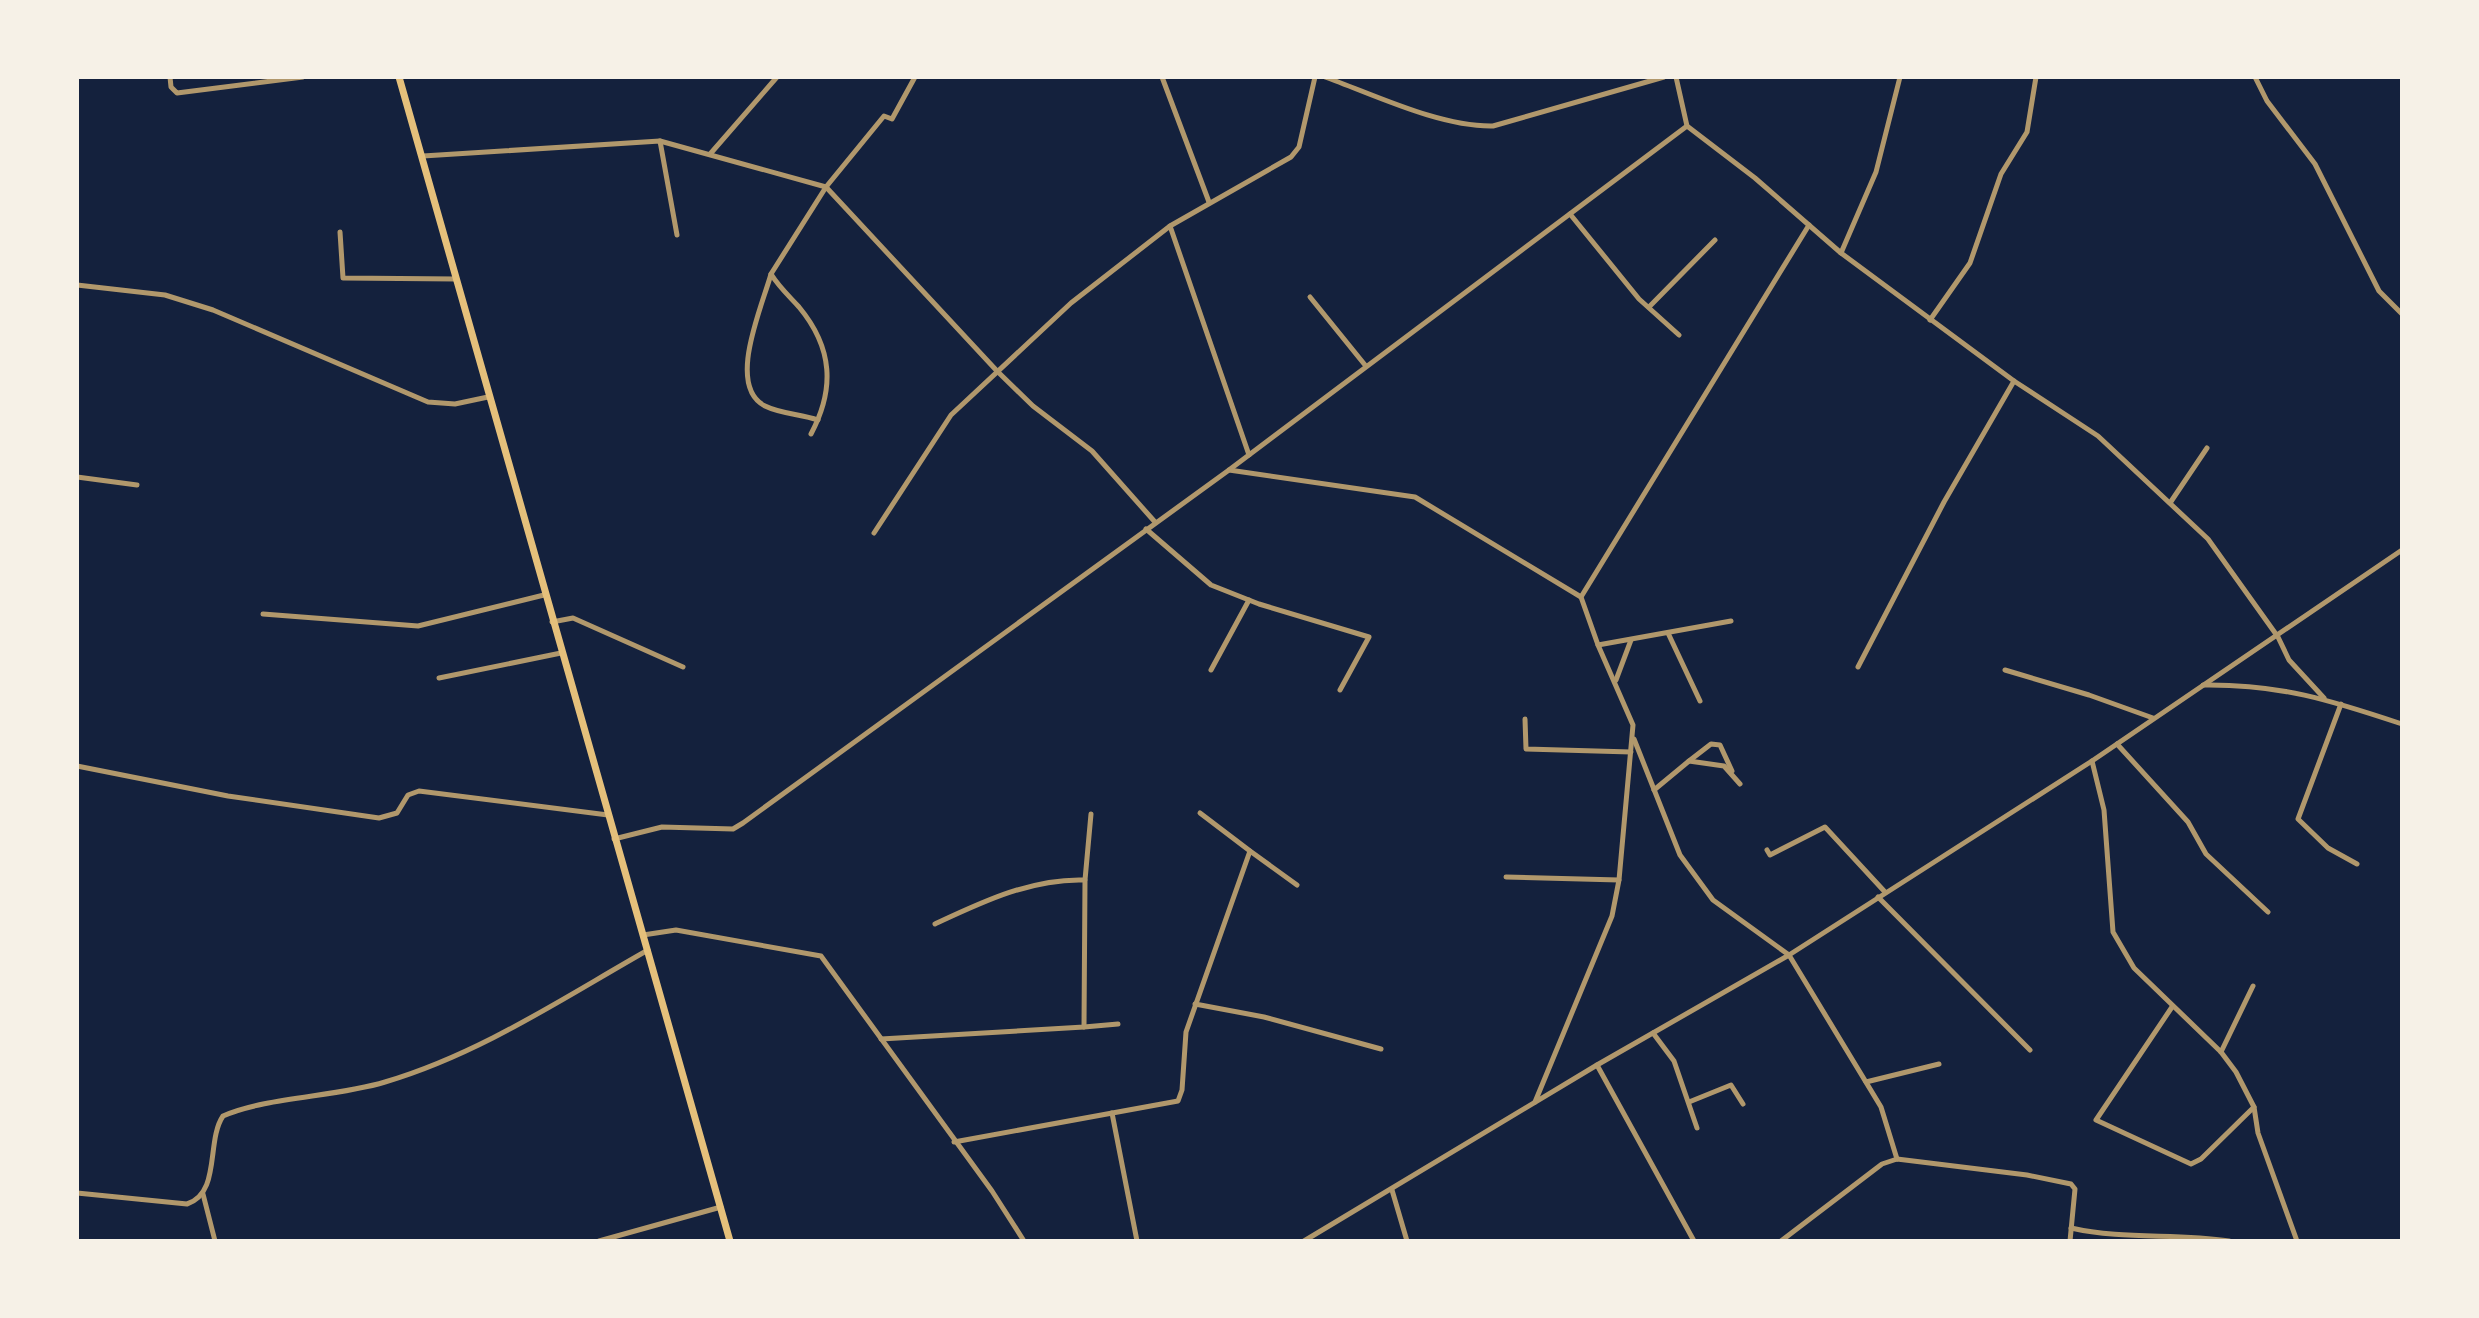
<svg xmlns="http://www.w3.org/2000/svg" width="2479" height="1318" font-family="Cabin,sans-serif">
<rect width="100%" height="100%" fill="#14213d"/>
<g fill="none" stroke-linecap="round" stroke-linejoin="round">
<g stroke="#b1986c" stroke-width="5">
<polyline points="170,77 171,87 177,93 303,77"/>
<polyline points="1162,77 1209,202"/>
<path d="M1325,77c50,18 115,50 168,49l171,-49"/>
<polyline points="1676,77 1687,126 1755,178 1841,253 2014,381 2098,436 2208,539 2278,637 2289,660 2324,698"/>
<polyline points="2255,77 2267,101 2315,164 2379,291 2402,314"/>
<polyline points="660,141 677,235"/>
<polyline points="711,153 777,77"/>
<polyline points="423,156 660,141 826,187 997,371 1033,406 1092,451 1155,522"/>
<polyline points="1570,214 1639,299 1679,335"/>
<polyline points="1170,226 1249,455"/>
<polyline points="340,232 343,278 456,279"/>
<polyline points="1841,253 1876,172 1900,77"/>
<path d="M771,274c-9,33 -45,112 -6,132 16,8 36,8 53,14"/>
<polyline points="77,285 165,295 213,310 428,402 455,404 488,397"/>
<polyline points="1310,297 1365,365"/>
<polyline points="1649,307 1715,240"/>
<polyline points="1930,320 1970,263 2001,174 2027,132 2036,77"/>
<path d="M811,434c24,-45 22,-86 -12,-127 -10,-11 -20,-20 -28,-33l55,-87 58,-71 8,3 23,-42"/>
<polyline points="1229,470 1415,497 1581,597 1598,645 1633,725 1619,880 1612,916 1535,1102"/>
<polyline points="77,477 137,485"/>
<polyline points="2170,503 2207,448"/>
<polyline points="1146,529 1211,585 1259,604 1369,637 1340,690"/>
<polyline points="874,533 951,415 1071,303 1170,226 1291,157 1299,147 1315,77"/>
<polyline points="1581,597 1809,225"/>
<polyline points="263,614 418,626 544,595"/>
<polyline points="552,622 573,618 683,667"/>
<polyline points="1668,633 1700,701"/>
<polyline points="1598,645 1731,621"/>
<polyline points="1858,667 1944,502 2014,381"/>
<polyline points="1211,670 1249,600"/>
<polyline points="2005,670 2089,695 2153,718"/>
<polyline points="439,678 561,653"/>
<polyline points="1616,680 1631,640"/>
<path d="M2203,685c77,-1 127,15 199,39"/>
<polyline points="2341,704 2298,819 2328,848 2357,864"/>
<polyline points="1525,719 1526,749 1631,752"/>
<polyline points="1634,739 1680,855 1713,900 1789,955 1881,1107 1897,1159"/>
<polyline points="2117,744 2188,822 2206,854 2268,912"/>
<polyline points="1689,761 1711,744 1720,745 1732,771"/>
<polyline points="2092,761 2104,810 2113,932 2134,968 2221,1052 2236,1072 2254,1107 2258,1133 2297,1241"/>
<polyline points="77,766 228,796 379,818 397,813 408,795 419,791 608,815"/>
<polyline points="1654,790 1689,761 1724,766 1740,784"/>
<polyline points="1200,813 1250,851"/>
<polyline points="614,839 662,827 733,829 743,823 1229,470 1687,126"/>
<polyline points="1767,850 1770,855 1825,827 1885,892"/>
<polyline points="1506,877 1619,880"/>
<polyline points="1878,897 2030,1050"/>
<path d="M935,924c47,-22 97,-46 150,-44"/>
<polyline points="643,935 676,930 821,956 992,1191 1024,1241"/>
<polyline points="1195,1004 1264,1017 1381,1049"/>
<polyline points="2172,1007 2096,1120 2191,1164 2201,1159 2254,1107"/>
<polyline points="1084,1027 1118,1024"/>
<polyline points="1653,1033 1674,1061 1697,1128"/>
<polyline points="881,1039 1084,1027 1085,880 1091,814"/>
<polyline points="2221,1052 2253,986"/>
<polyline points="1597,1065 1694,1241"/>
<polyline points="1866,1082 1939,1064"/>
<polyline points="1689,1102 1731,1085 1743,1104"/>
<polyline points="1112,1113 1137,1241"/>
<polyline points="954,1142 1178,1101 1182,1090 1186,1032 1250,851 1297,885"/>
<polyline points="1392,1190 1407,1241"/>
<path d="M77,1193l110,11c34,-11 19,-63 36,-88 43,-19 113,-19 162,-34 95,-28 178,-84 263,-132"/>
<polyline points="203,1194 215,1241"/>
<path d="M2071,1228c52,12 105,5 158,13"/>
<polyline points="599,1241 721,1207"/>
<polyline points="1304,1241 1597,1065 1789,955 2092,761 2402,550"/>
<polyline points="1781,1241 1882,1164 1897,1159 2027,1175 2071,1184 2075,1189 2070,1241"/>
</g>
<polyline stroke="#e5c07b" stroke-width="7" points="399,77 730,1241"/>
</g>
<rect width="2479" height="1318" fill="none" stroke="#f6f1e7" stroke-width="158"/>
</svg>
